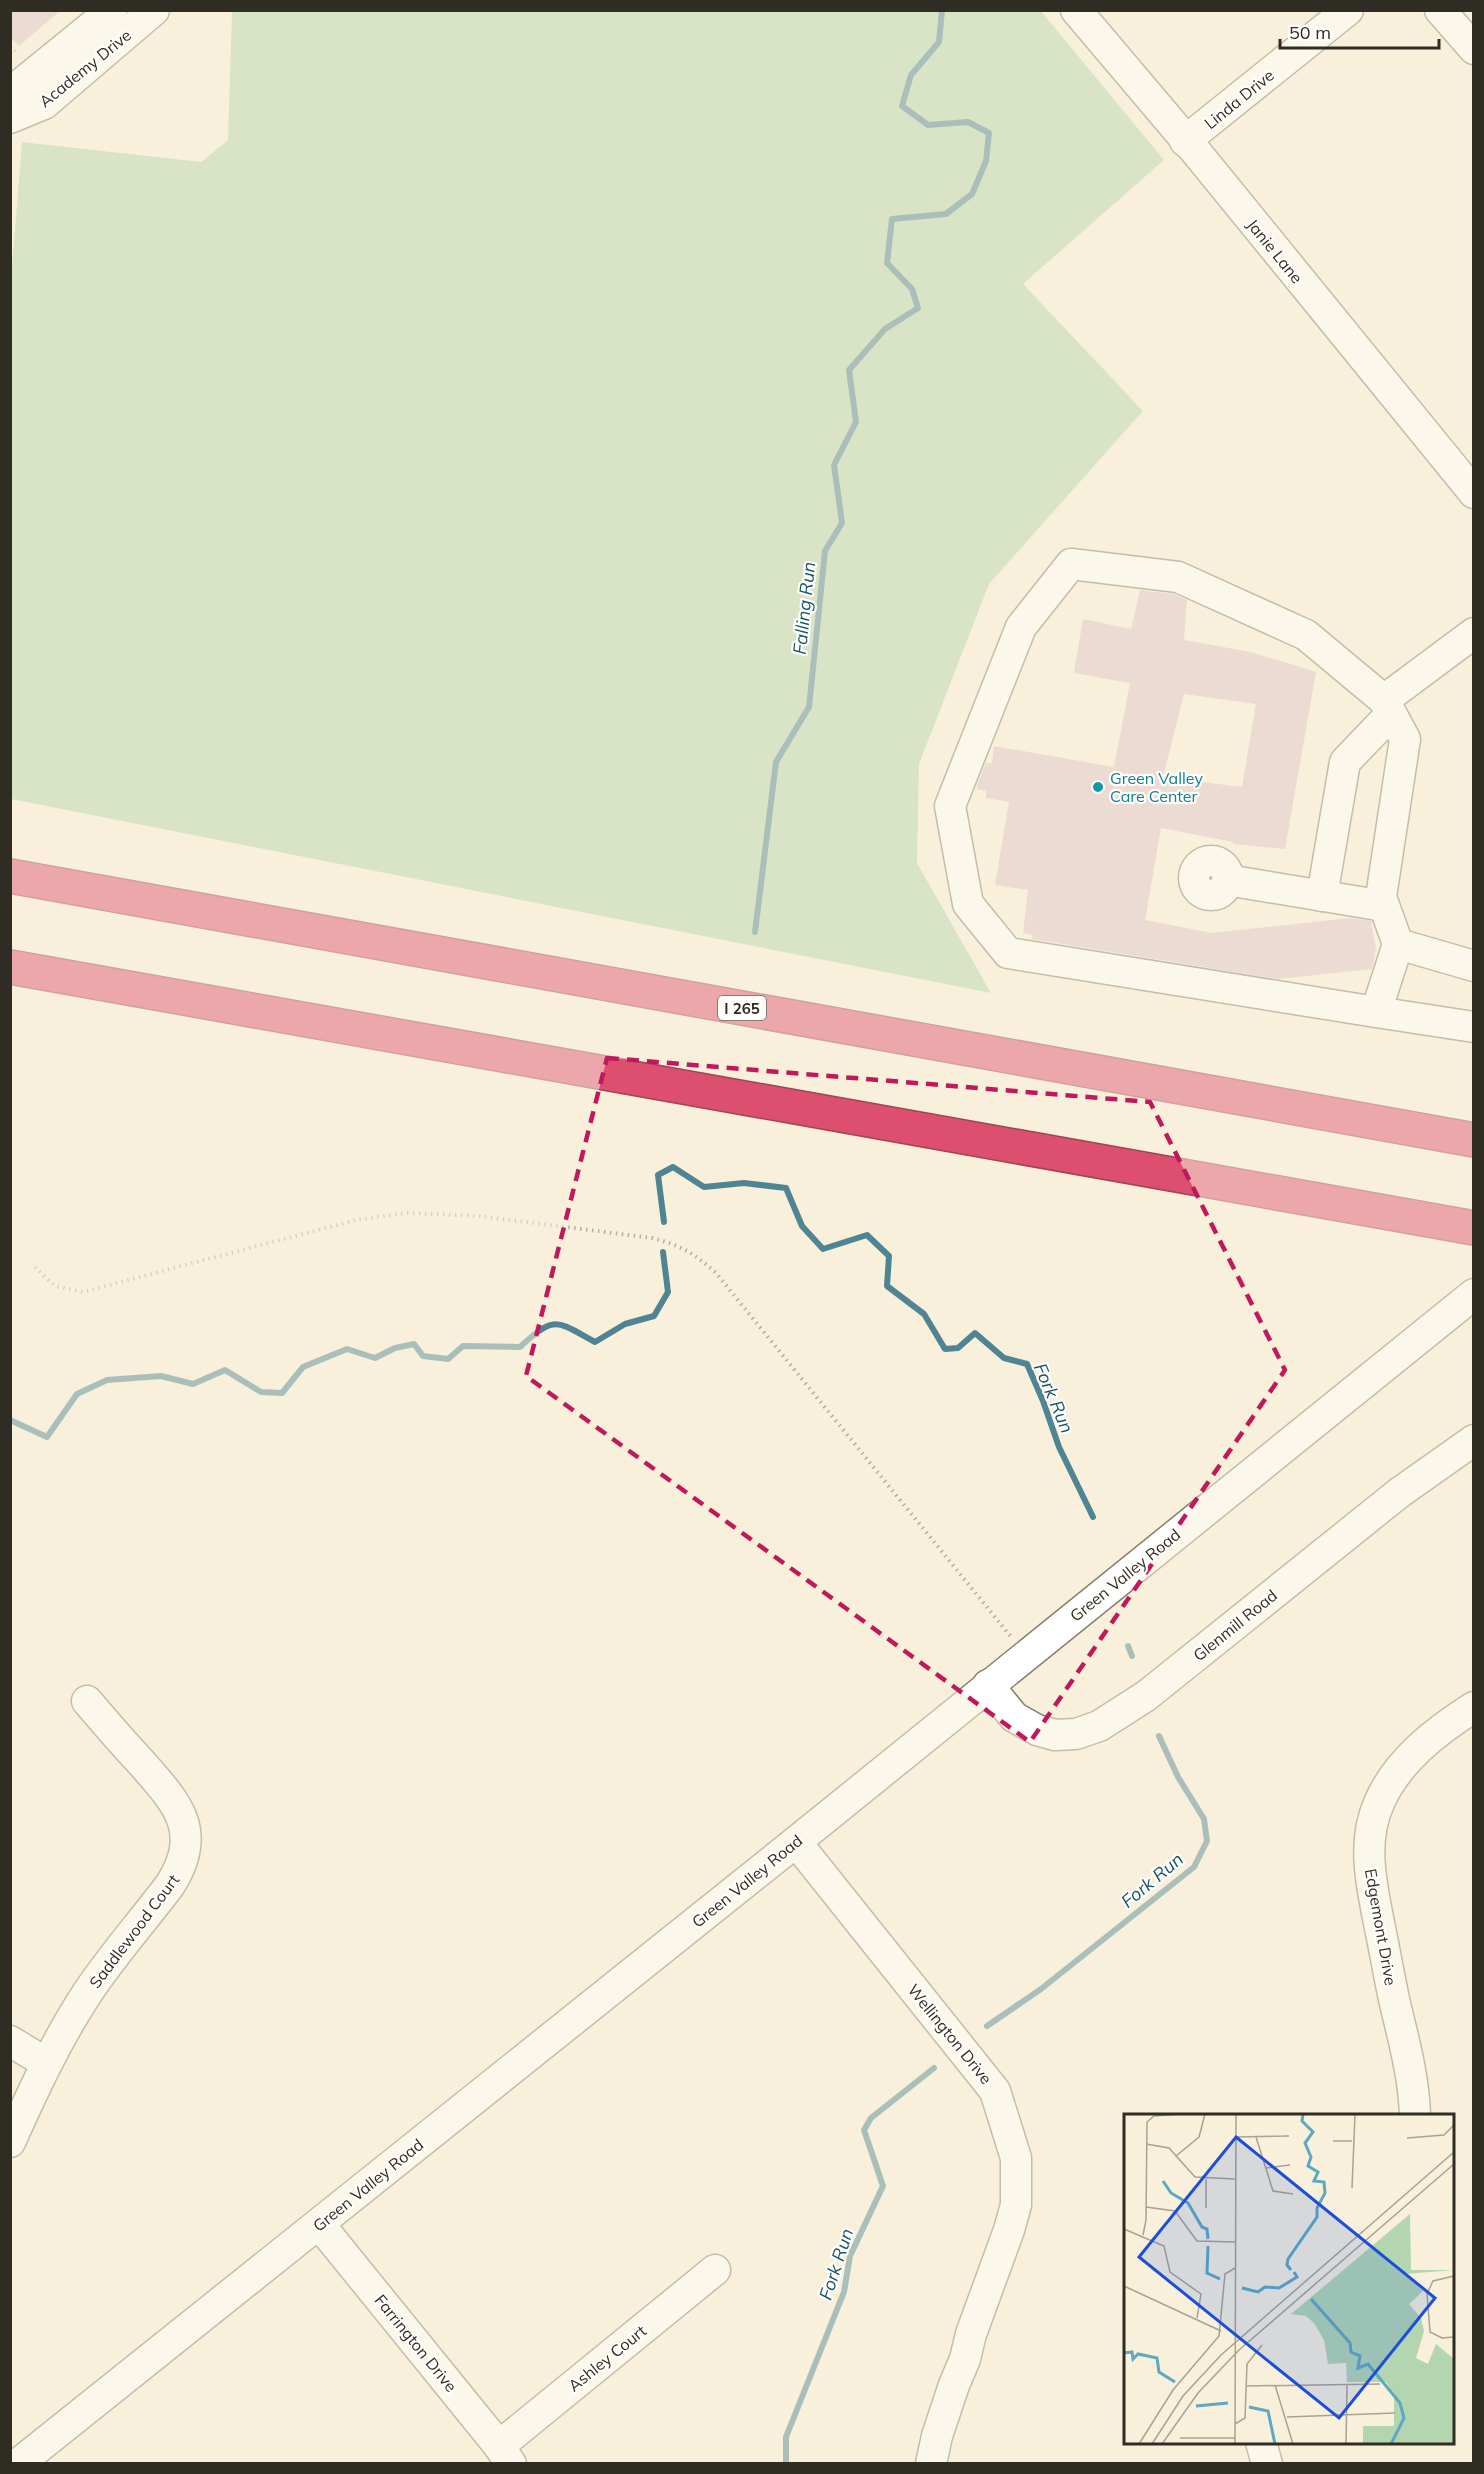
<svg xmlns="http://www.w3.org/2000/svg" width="1484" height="2474" font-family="Mulish,sans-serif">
<rect width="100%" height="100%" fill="#f8f0db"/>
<polygon fill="#b3d6b0" points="232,11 1041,11 1164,160 1023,284 1143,411 989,584 919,764 917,863 991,993 11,799 10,291 22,142 201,162 228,140"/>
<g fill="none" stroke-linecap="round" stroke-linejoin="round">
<g stroke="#4f8493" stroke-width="6">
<polyline points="755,932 776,762 809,707 825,551 842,523 834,465 856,422 849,370 885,329 918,308 912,289 887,263 892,219 946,214 972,194 986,161 989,133 968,122 928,125 902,106 911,75 939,42 942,10"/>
<polyline points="664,1222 658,1175 673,1167 704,1187 744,1183 786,1188 802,1226 823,1249 867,1235 889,1256 887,1286 924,1314 945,1349 958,1348 975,1333 1004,1358 1027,1364 1043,1401 1059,1447 1093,1517"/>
<path d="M10,1420l37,17 30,-43 30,-14 54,-4 32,8 32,-14 36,22 21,1 21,-26 44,-18 28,9 20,-10 19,-4 9,12 25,3 15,-13 57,1c35,-32 35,-27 75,-5l30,-18 29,-8 14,-24 -5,-40"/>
<polyline points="1128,1646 1132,1656"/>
<polyline points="987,2026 1041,1989 1194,1867 1207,1841 1204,1819 1178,1777 1159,1736"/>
<polyline points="786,2464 786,2437 844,2292 850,2256 883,2186 864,2130 871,2118 934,2068"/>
</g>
</g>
<g fill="#dbc2c9" fill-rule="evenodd">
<polygon points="10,10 61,10 19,46 10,36"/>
<path d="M1140,590l33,4 14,6 -3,40 67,12 65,20 -31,177 -52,-5v-2l-72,-14 -16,92 67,13 138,-15 21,3 5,28 -4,20 -94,10 -246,-40 1,-4 -10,-2 5,-43 -33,-5 14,-83 -23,-4v-7l-9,-2v-4l9,-22h6l2,-17 120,21 16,-84 -56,-10 9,-54 48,10zM1184,694l72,10 -14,83 -79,-10z"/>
</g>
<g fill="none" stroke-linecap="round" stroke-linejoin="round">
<defs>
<g id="minor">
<polyline points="1076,10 1197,153 1474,493"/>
<polyline points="1440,10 1474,49"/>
<polyline points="10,93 112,10"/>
<polyline points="10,118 44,104 154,10"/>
<polyline points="1185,141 1348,10"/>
<polyline points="1384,700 1474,633"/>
<circle cx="1211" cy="878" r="17"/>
<polyline points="1227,880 1384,906"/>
<polyline points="1322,896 1345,762 1391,714"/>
<polyline points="1398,944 1474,966"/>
<polyline points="1376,1012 1008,953 968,904 950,806 1021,627 1071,564 1178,577 1306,635 1384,700 1405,739 1381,897 1398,944 1376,1012 1474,1027"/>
<polyline points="988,1685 1014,1717 1037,1730 1055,1735 1076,1734 1099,1726 1146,1696 1399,1493 1474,1440"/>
<polyline points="796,1842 995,2091 1016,2158 1016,2205 1009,2230 971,2334 965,2359 954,2385 937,2436 931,2464"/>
<polyline points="10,2041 46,2063"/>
<path d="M1415,2116c-1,-40 -12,-78 -21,-117 -5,-23 -9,-47 -14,-71 -8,-41 -19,-85 -1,-125 18,-42 57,-72 95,-96"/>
<path d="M10,2142c23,-51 46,-101 76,-147 25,-38 56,-73 84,-110 35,-55 6,-83 -31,-125 -18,-19 -35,-39 -52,-59"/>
<polyline points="319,2224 499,2446 511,2464"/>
<polyline points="1261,2442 1267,2464"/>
<polyline points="499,2446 715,2270"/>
<polyline points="18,2464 787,1849 1474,1294"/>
</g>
<g id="highway">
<polyline points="10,876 1474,1140"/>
<polyline points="10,967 1474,1228"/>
</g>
</defs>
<use href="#minor" stroke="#867e6b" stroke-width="33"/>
<use href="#highway" stroke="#a04355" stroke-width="36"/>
<g stroke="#b4ae9d" stroke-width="4" stroke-dasharray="1.5 4.5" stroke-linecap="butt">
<polyline points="10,46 18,54"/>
<path d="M35,1267l20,19 28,6 273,-72 50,-7 73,3 173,22c28,7 42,15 64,35l296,365"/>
</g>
<use href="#minor" stroke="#fff" stroke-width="30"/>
<use href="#highway" stroke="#dd4f6f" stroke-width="33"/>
</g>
<path d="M0 0H1484V2474H0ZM607,1058l543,44 135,268 -255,372 -504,-366z" fill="#f8f0db" fill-opacity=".55" fill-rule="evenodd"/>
<path fill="none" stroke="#c2185b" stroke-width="4.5" stroke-dasharray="12 8" stroke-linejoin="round" d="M607,1058l543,44 135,268 -255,372 -504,-366z"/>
<circle fill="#0f9aa8" stroke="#fffdf9" stroke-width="2" cx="1098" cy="787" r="6"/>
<g text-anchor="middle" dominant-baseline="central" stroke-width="4.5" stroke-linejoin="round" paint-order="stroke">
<rect fill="#fffdf9" stroke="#6d6b64" stroke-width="1.5" x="718" y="996" width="48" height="24" rx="4.5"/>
<g font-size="15" font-weight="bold" fill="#2f2c24">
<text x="742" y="1008">I 265</text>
</g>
<g font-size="16" fill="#2f2c24" stroke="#fffdf9">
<text transform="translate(85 68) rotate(-39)">Academy Drive</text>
<text transform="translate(1239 99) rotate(-39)">Linda Drive</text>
<text transform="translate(1275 251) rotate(51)">Janie Lane</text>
<text transform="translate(1125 1575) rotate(-39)">Green Valley Road</text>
<text transform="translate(1235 1625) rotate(-39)">Glenmill Road</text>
<text transform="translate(747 1881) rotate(-39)">Green Valley Road</text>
<text transform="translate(1381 1927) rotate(80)">Edgemont Drive</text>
<text transform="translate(134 1931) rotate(-53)">Saddlewood Court</text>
<text transform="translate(950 2034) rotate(51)">Wellington Drive</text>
<text transform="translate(368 2185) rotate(-39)">Green Valley Road</text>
<text transform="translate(416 2343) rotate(51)">Farrington Drive</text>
<text transform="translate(607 2358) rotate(-39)">Ashley Court</text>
</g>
<g font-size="16" fill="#0d838f" stroke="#fffdf9" text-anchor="start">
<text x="1110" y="778">Green Valley<tspan x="1110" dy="18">Care Center</tspan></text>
</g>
<g font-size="18" font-style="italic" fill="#155567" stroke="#fffdf9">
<text transform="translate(804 608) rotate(-84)">Falling Run</text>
<text transform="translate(1054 1398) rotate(67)">Fork Run</text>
<text transform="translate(1152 1880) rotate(-40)">Fork Run</text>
<text transform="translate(836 2264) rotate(-72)">Fork Run</text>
</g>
</g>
<g transform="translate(1124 2114)">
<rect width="330" height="330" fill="#f8f0db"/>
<path d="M286,100l1,56h43l-49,4 18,17 -14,13 12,14 3,13 -8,27 12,6 8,-20 18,15v85h-91v-18h31v-32l-8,-12h-39l-1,-19 -18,1 -4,-24 -10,-17 -8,-7 -15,-2z" fill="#b3d6b0"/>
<path fill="none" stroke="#5da9c2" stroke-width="3" d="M39,67l8,12 17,10 14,24 5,2 1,10M84,132l-1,27 13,6M167,156l-4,-5 1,-6 29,-42v-9l8,-15 -1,-11 -10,-1 4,-9 -10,-6 3,-9 -6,-14 8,-11 -11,-11 1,-7M118,174l16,4 7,-5 14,1 18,-11 -3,-5M187,185l39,44 1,9 9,4 -2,12 10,-4 32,39 4,15 -13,26M0,239l8,-1 1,7 5,-5 19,4 2,14 16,10M72,292l32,-3M125,293l19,4 7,33"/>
<path fill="none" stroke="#a8a292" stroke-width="1.5" d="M112,23l53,-1h-6M132,23l17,54 20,3M283,24l37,-3 10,-10M209,27h19M22,30l23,4 26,29 40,2M52,42l23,-19 6,-23M142,54l24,-3M82,65v29M228,74l3,-74M22,93l29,4 22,30 38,1M0,115l40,17 6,26 31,22 -4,24M19,121l3,-15 1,-98 7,-6 29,-2M330,162l-21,5 -6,13 3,38 12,6 12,-1M0,172l97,45M151,271l18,59M122,272l134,-2M163,303l108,-4M111,310l10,-6 2,-54 15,-19M56,324h55M15,330l34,-54 46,-54 6,-62 10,-6M28,330l31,-48 38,-41 233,-203M38,330l36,-51 41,-43 215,-186M111,330l1,-330M222,330l1,-59"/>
<path fill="#1d4ed8" fill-opacity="0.15" stroke="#1d4ed8" stroke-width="3" d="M112,23l199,161 -96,120 -200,-161z"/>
<rect width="330" height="330" fill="none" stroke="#2f2c24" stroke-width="3"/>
</g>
<rect width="1484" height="2474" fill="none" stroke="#2f2c24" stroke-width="24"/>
<path d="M1280 39v9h159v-9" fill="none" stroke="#2f2c24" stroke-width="3"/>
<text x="1289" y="39" font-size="18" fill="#2f2c24" stroke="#fffdf9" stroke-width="4.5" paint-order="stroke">50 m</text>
</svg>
